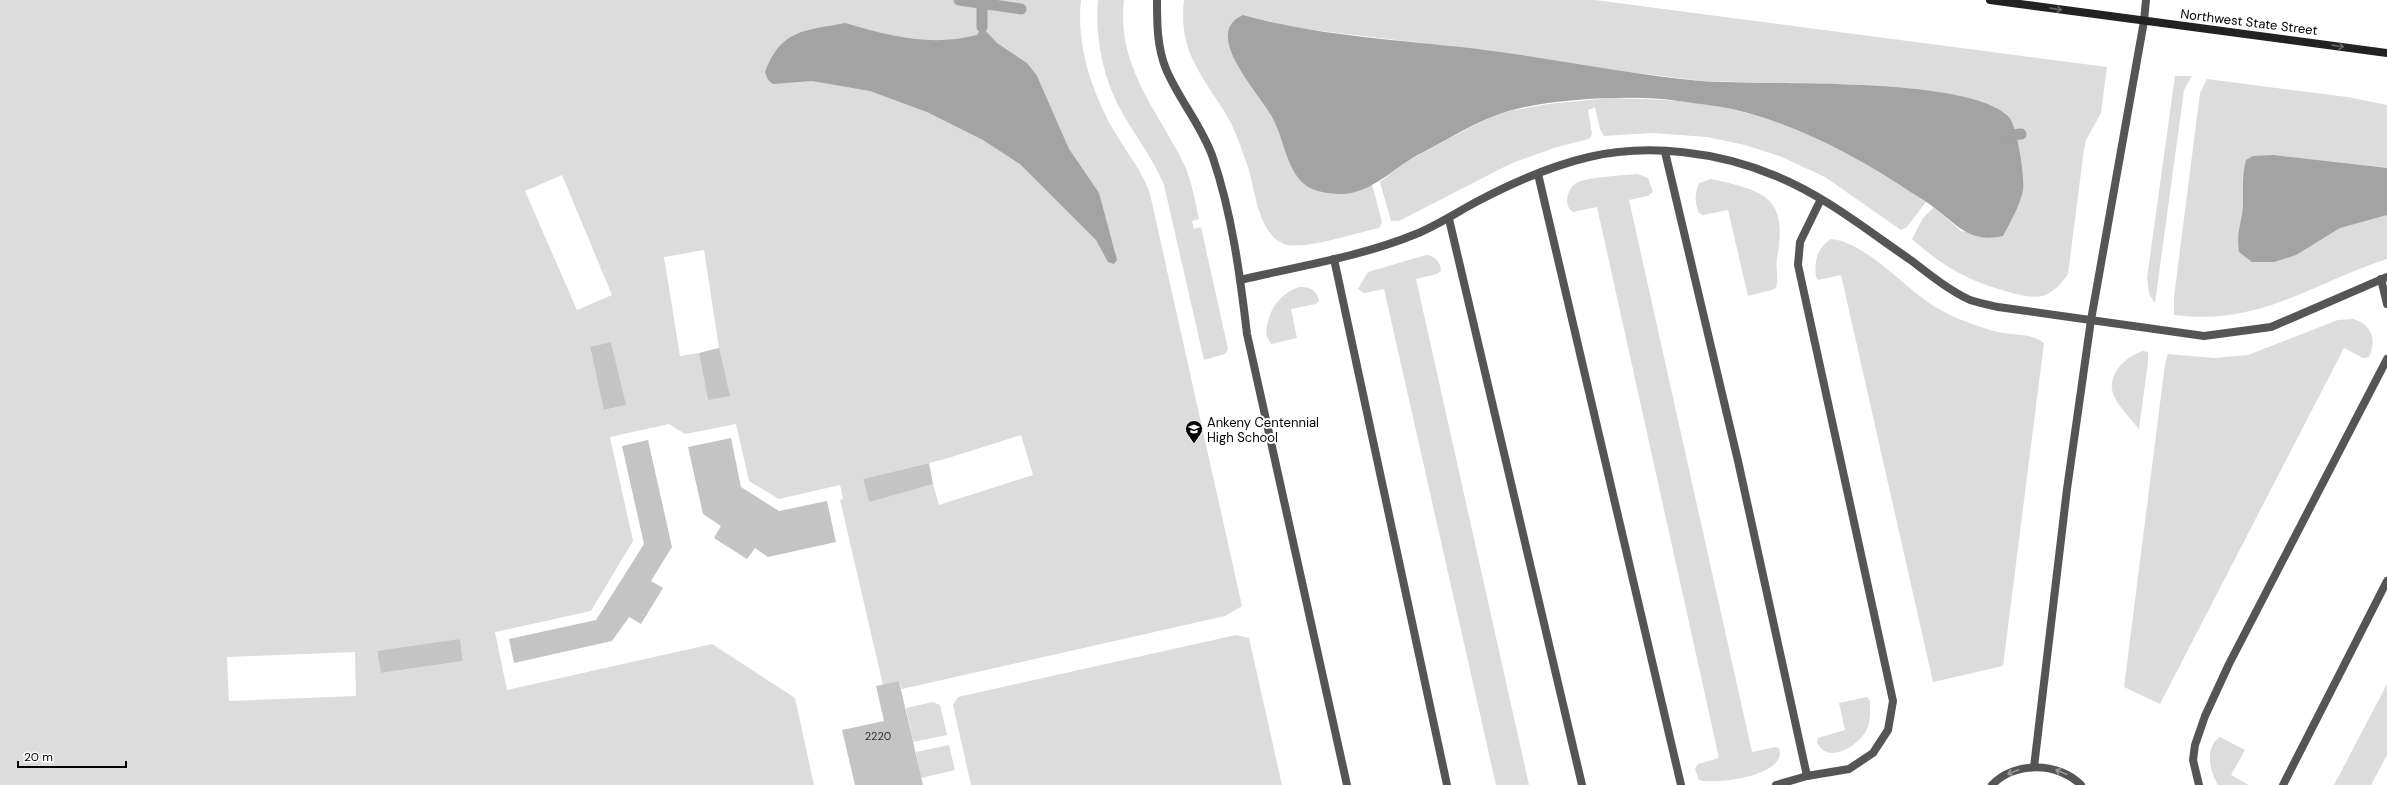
<svg xmlns="http://www.w3.org/2000/svg" width="2387" height="785" font-family="'DM Sans',sans-serif">
<rect width="100%" height="100%" fill="#fff"/>
<g fill="#dcdcdc" fill-rule="evenodd">
<path d="M0,0h1081c-5,47 12,96 36,136 12,19 26,37 33,58l92,412 -17,10 -323,73 -3,-8 -16,4 -43,-185 3,-1 -3,-14 -61,14 -30,-18 -13,-57 -51,10 -16,-10 -59,13 23,104 -42,70 -96,21 12,58 205,-46 83,54 19,87h-814zM562,175l50,120 -35,15 -52,-119zM704,250l15,98 -11,52 -9,-47 -19,3 -16,-99zM611,342l14,63 -20,5 -15,-62zM1021,435l12,40 -94,30 -6,-21 -64,17 -6,-22 82,-20zM460,639l3,22 -82,12 -4,-22 24,-1zM355,652l1,44 -127,5 -2,-44z"/>
<path d="M1098,0h26c-8,66 34,111 61,166 7,17 10,35 14,53l-7,2 2,8 7,-2 27,122 -3,5 -21,6 -40,-175c-12,-29 -32,-53 -46,-80 -16,-32 -23,-69 -20,-105z"/>
<path d="M1184,0h411l512,67 -6,46 -15,27 -2,9 -16,125c-6,9 -15,19 -25,22 -11,2 -24,-1 -34,-4 -39,-10 -67,-26 -97,-53l11,-21 11,-11 27,24 42,5 20,-47 -7,-56 -154,-48 -160,-4 -122,-15 -92,-15 -192,-23 -53,-13 16,79 15,26 20,50 10,14 19,9 24,1 25,-10 10,38 -3,6c-20,4 -77,23 -95,16 -26,-10 -29,-55 -36,-77 -7,-19 -13,-39 -24,-56 -13,-21 -28,-40 -36,-63 -5,-16 -6,-32 -4,-48z"/>
<polygon points="2175,76 2192,76 2184,90 2155,303 2149,294 2147,278"/>
<path d="M2207,79l140,18 40,8v154c-76,25 -128,67 -213,56v-18l26,-204z"/>
<path d="M1610,98c44,1 90,2 133,14 66,17 127,53 183,90l-19,25 -6,3 -76,-53 -43,-20 -37,-12 -38,-8 -55,-4 -48,3 -4,-7 -5,-22 -7,3 4,24 -3,5 -32,8 -45,16 -113,58h-8l-11,-39 26,-20 70,-38 27,-12 45,-8z"/>
<path d="M1638,174l10,4 5,14 -5,4 -19,4 123,552 23,-5 4,1c10,28 -65,37 -80,32l-4,-11 3,-5 21,-6 -122,-551 -24,5c-5,-3 -6,-8 -6,-13 1,-7 4,-12 9,-16 9,-6 50,-8 62,-9z"/>
<path d="M1711,179c55,12 77,18 66,80 -2,10 3,21 -2,30l-27,7 -20,-86 -25,5 -4,-2c-5,-11 -4,-20 0,-30z"/>
<path d="M1831,239c34,3 72,47 101,66 19,12 41,20 62,26 17,5 36,1 50,12l-41,323 -70,16 -92,-407 -23,5 -2,-3c-2,-16 1,-29 15,-38z"/>
<path d="M1426,255c8,0 15,7 15,16l-4,3 -21,5 113,506h-33l-112,-496 -20,4 -6,-4 10,-17z"/>
<path d="M1299,287c10,0 18,2 20,14l-3,3 -25,5 6,29 -26,6 -5,-9c1,-22 11,-40 33,-48z"/>
<path d="M2353,319c19,5 24,21 16,38l-6,1 -19,-10 -184,356 -36,-17 41,-323 3,-10 46,4 34,-3 90,-35z"/>
<path d="M2143,351l5,1v10l-9,67c-8,-10 -20,-22 -25,-33 -9,-21 12,-40 29,-45z"/>
<polygon points="1236,635 1249,638 1282,785 971,785 953,705 958,697"/>
<polygon points="2387,684 2387,755 2371,785 2334,785"/>
<path d="M1867,697l3,4c0,10 1,21 -4,30 -9,16 -39,34 -49,11l1,-4 27,-8 -6,-27z"/>
<polygon points="933,702 940,705 947,735 913,742 906,708"/>
<path d="M2220,737l25,13 -14,25 18,10h-31c-8,-13 -14,-38 2,-48z"/>
<polygon points="949,745 955,770 921,778 916,752"/>
</g>
<g fill="#a3a3a3">
<path d="M1243,15c78,22 162,25 242,35 72,9 143,24 216,31 64,5 264,-6 307,35 9,8 17,61 15,74 -3,16 -13,32 -20,46 -32,7 -44,-9 -67,-27 -7,-6 -16,-11 -24,-16 -51,-34 -108,-65 -168,-81 -21,-6 -44,-8 -66,-11 -44,-7 -135,-2 -176,12 -30,10 -58,29 -86,43 -23,13 -43,35 -71,38 -13,0 -31,-1 -41,-10 -18,-16 -20,-45 -31,-65 -12,-25 -73,-85 -30,-104z"/>
<path d="M845,23c44,13 86,24 132,12l5,-8 15,16 30,20 10,13 32,73 30,44 18,67 -3,4 -6,-2 -12,-22 -76,-76 -37,-24 -56,-28 -57,-21 -58,-10 -39,3 -5,-4 -3,-8c16,-43 39,-41 80,-49z"/>
<path d="M2273,155l114,13v47l-47,13 -44,27 -22,7h-22l-13,-10c-3,-22 3,-28 4,-47 0,-16 -1,-29 3,-45l7,-4z"/>
</g>
<g fill="none" stroke-linecap="round" stroke-linejoin="round">
<g stroke="#a3a3a3" stroke-width="11">
<polyline points="959,0 1021,9"/>
<polyline points="982,3 982,27"/>
<polyline points="2001,136 2021,134"/>
</g>
</g>
<g fill="#c4c4c4">
<polygon points="611,342 626,405 604,410 590,347"/>
<polygon points="719,348 730,396 708,400 699,353"/>
<polygon points="731,438 741,487 779,511 827,501 836,542 768,557 755,548 747,559 714,538 721,526 703,514 688,447"/>
<polygon points="648,440 672,547 651,581 663,588 641,624 629,617 612,641 514,663 509,639 596,620 644,544 622,446"/>
<polygon points="929,463 933,484 869,502 863,479"/>
<polygon points="460,639 463,661 381,673 377,651"/>
<polygon points="899,681 923,785 855,785 842,730 884,721 876,686"/>
</g>
<g fill="none" stroke-linecap="round" stroke-linejoin="round">
<g stroke="#555" stroke-width="8">
<path d="M1157,0c0,23 0,47 9,69 13,31 36,57 47,89 19,56 27,117 34,176l100,451"/>
<polyline points="1665,152 1738,461 1807,776"/>
<polyline points="1538,174 1681,785"/>
<polyline points="1449,219 1582,785"/>
<polyline points="1334,259 1447,785"/>
<polyline points="2381,279 2387,304"/>
<path d="M1240,280c59,-14 120,-23 176,-46 22,-9 41,-22 62,-33 34,-18 73,-35 111,-44 60,-14 130,-5 187,19 49,20 92,55 136,85 18,14 37,29 58,39 9,3 19,5 28,7l206,29 67,-9 116,-50"/>
<polyline points="2034,767 2067,489 2091,320 2144,21"/>
<polyline points="1776,785 1807,776 1849,769 1873,753 1888,730 1893,701 1798,265 1800,242 1821,199"/>
<path d="M1992,785c22,-24 67,-23 89,0"/>
<polyline points="2199,785 2193,760 2195,745 2205,716 2229,664 2387,359"/>
<polyline points="2283,785 2387,581"/>
</g>
<polyline stroke="#555" stroke-width="8" points="2144,21 2146,0"/>
<polyline stroke="#222" stroke-width="8" points="1990,0 2387,53"/>
</g>
<defs><path id="oneway-shaft" d="M-6 0H5M1.5-3L5.5 0L1.5 3" fill="none" stroke-width="1.6" stroke-linecap="round" stroke-linejoin="round"/></defs>
<g stroke="#646464">
<use href="#oneway-shaft" transform="translate(2056 9) rotate(8)"/>
<use href="#oneway-shaft" transform="translate(2338 46) rotate(8)"/>
</g>
<g stroke="#999">
<use href="#oneway-shaft" transform="translate(2013 772) rotate(158)"/>
<use href="#oneway-shaft" transform="translate(2061 772) rotate(-157)"/>
</g>
<defs>
<symbol id="school-pin" viewBox="-11 -11 22 30"><path d="M0 17L-7.5 6A9.5 9.5 0 1 1 7.5 6Z" fill="#000" stroke="#fff"/><path d="M0-5L7-2L0 1L-7-2ZM-4 1L0 2.5L4 1V4Q0 6-4 4Z" fill="#fff"/></symbol>
</defs>
<g fill-rule="evenodd">
<use href="#school-pin" x="1184" y="419" width="20" height="27"/>
</g>
<g text-anchor="middle" dominant-baseline="central" stroke-width="4" stroke-linejoin="round" paint-order="stroke">
<g font-size="11" fill="#313131">
<text x="878" y="736">2220</text>
</g>
<g font-size="13" fill="#000" stroke="#fff">
<text transform="translate(2249 22) rotate(7)">Northwest State Street</text>
</g>
<g font-size="13" fill="#000" stroke="#fff" text-anchor="start">
<text x="1207" y="422">Ankeny Centennial<tspan x="1207" dy="15">High School</tspan></text>
</g>
</g>
<path d="M18 761v6h108v-6" fill="none" stroke="#000000" stroke-width="2"/>
<text x="24" y="761" font-size="12" fill="#000000" stroke="#ffffff" stroke-width="3" paint-order="stroke">20 m</text>
</svg>
